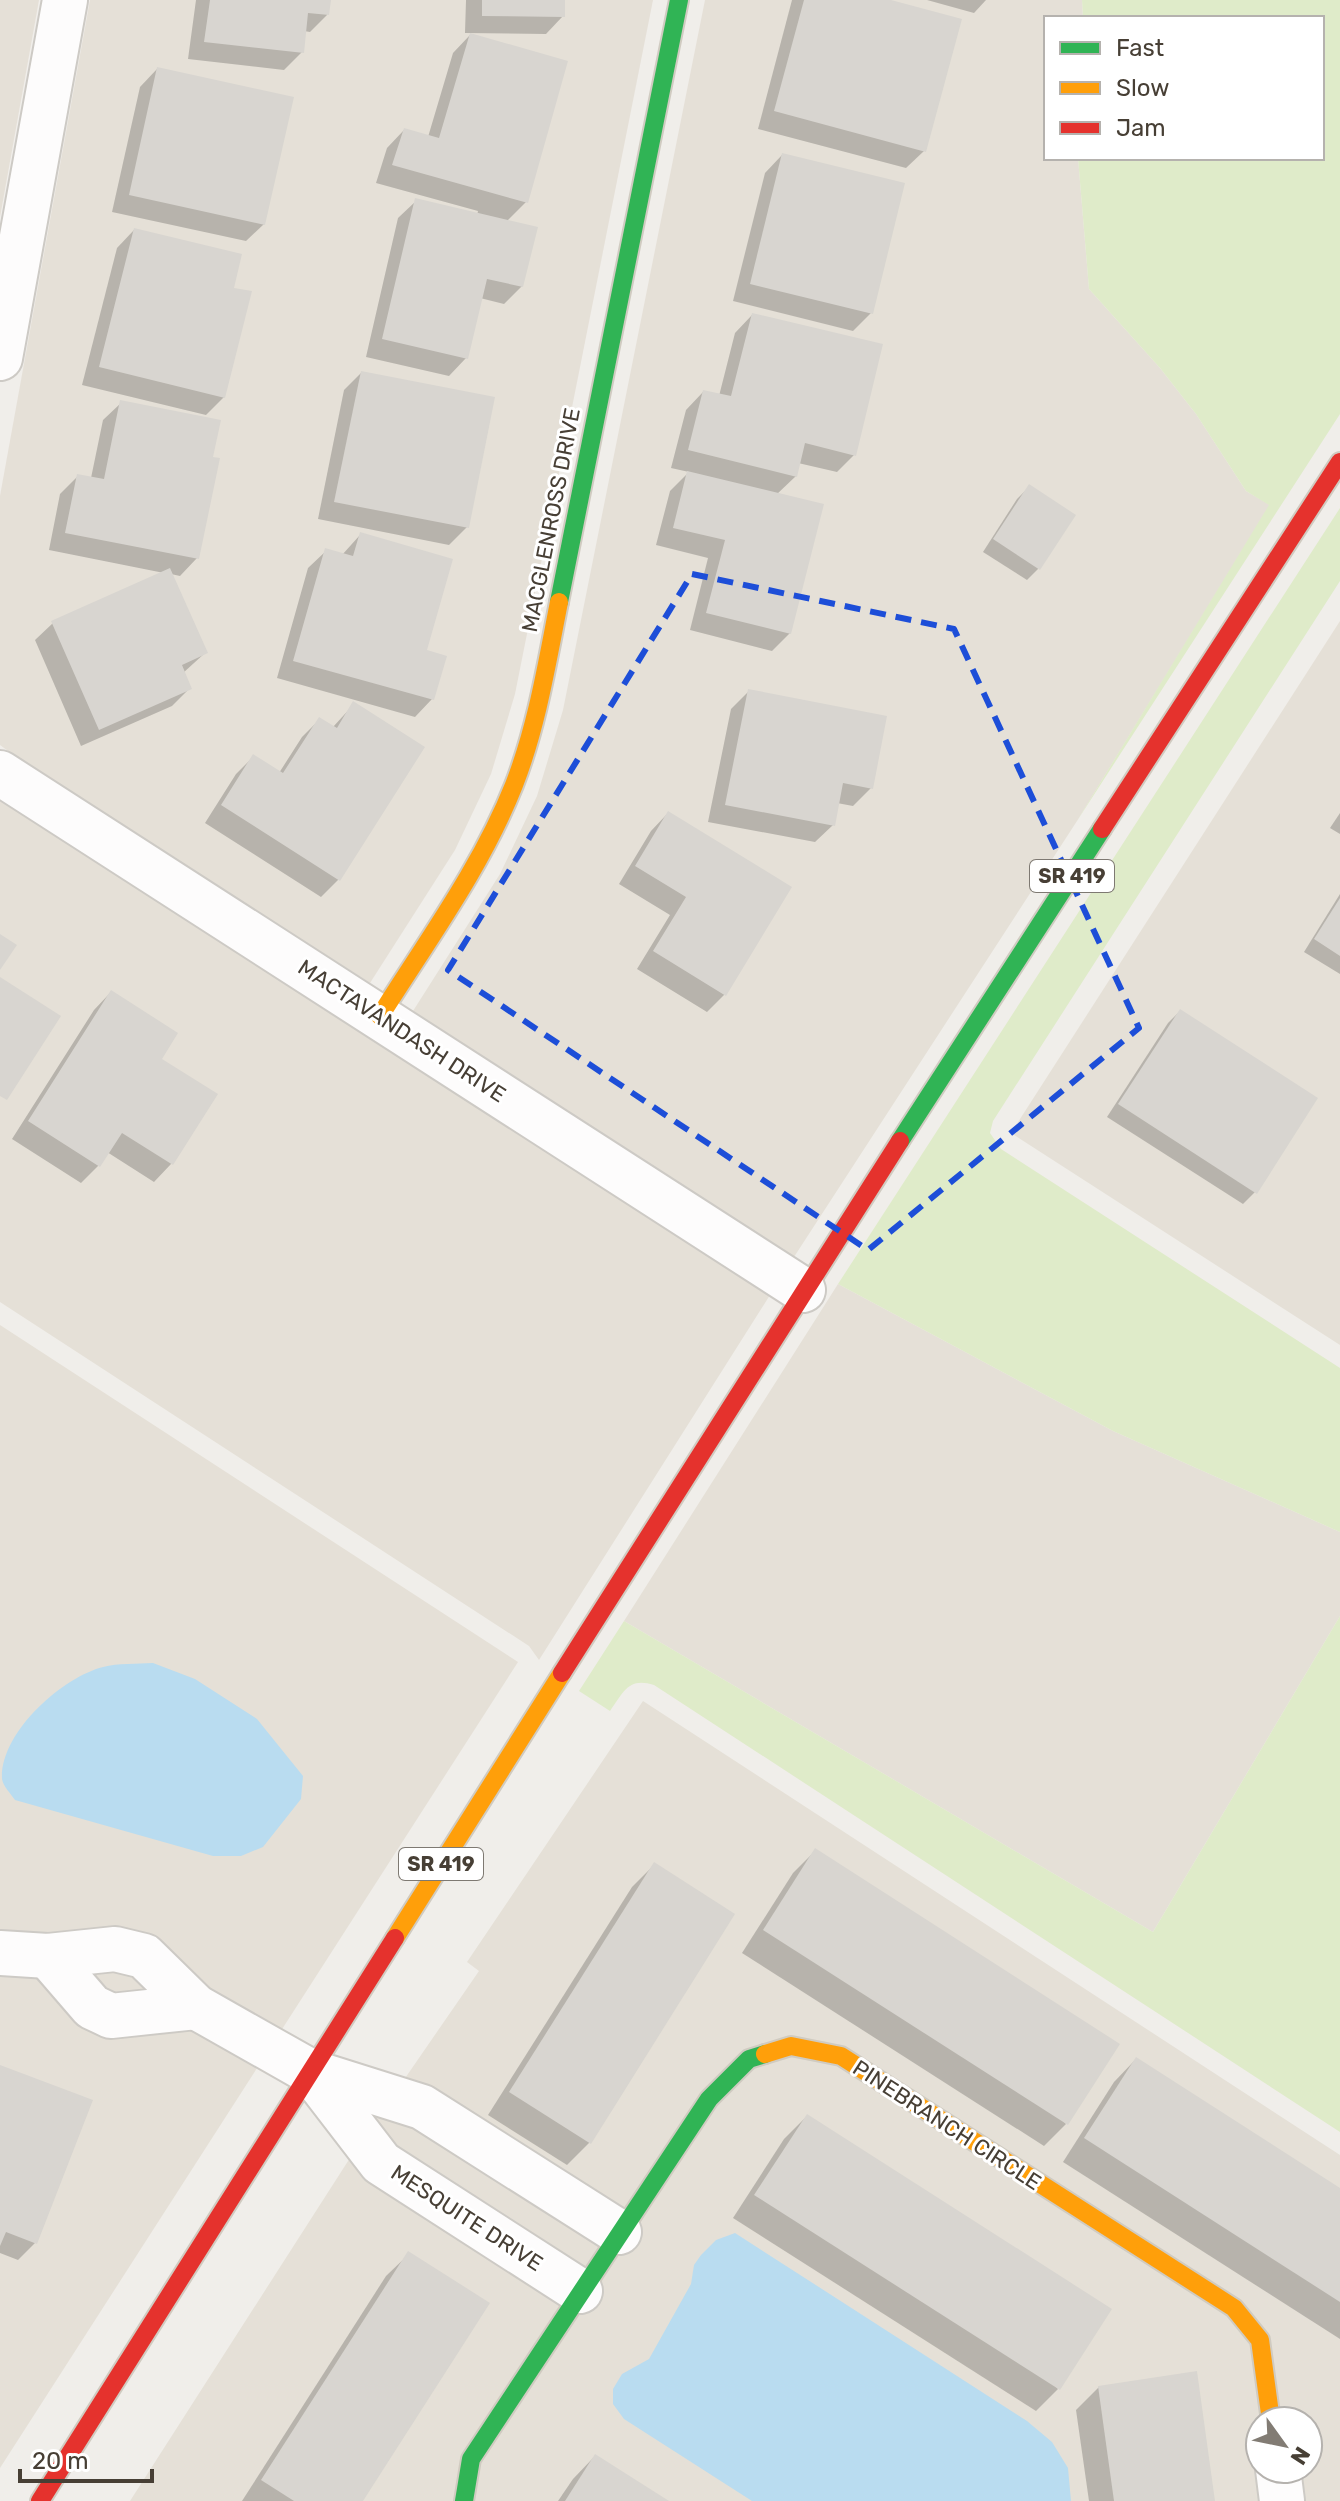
<svg xmlns="http://www.w3.org/2000/svg" width="1340" height="2501" font-family="Rubik,sans-serif">
<rect width="100%" height="100%" fill="#f0eeea"/>
<g fill="#e5e0d7" fill-rule="evenodd">
<polygon points="0,0 39,0 0,217"/>
<polygon points="90,0 653,0 515,694 491,774 455,850 370,983 27,765 0,745 0,496"/>
<polygon points="705,0 1082,0 1083,18 1046,18 1046,158 1078,158 1089,289 1160,368 1196,414 1246,491 1270,505 1077,821 794,1257 413,1011 500,874 537,796 563,710"/>
<polygon points="1340,621 1340,1345 1011,1133"/>
<polygon points="0,801 367,1034 684,1215 770,1295 539,1660 529,1646 0,1302"/>
<polygon points="838,1284 1113,1431 1340,1532 1340,1616 1153,1932 624,1621"/>
<polygon points="0,1325 518,1662 0,2468"/>
<path d="M643,1701l697,454v346h-1210l220,-343 129,-187 -12,-9zM1260,2421h48v48h-48z"/>
</g>
<g fill="#dfebc9">
<polygon points="1082,0 1340,0 1340,414 1077,821 1269,505 1246,491 1196,414 1160,368 1089,289 1078,158 1322,158 1322,18 1083,18"/>
<polygon points="1340,508 1340,581 993,1121 990,1133 1001,1149 1340,1368 1340,1532 1113,1431 838,1284"/>
<path d="M1340,1616v516l-686,-447c-26,-8 -30,7 -44,26l-31,-20 45,-70 529,311z"/>
</g>
<g fill="#b9dcf0">
<path d="M153,1663l42,16 62,40 46,57 -2,23 -38,48 -22,9h-28l-198,-56c-4,-6 -12,-14 -13,-21 -2,-47 61,-102 101,-112 15,-4 34,-3 50,-4z"/>
<polygon points="735,2233 1027,2421 1052,2442 1068,2468 1071,2501 752,2501 624,2419 613,2404 613,2389 622,2374 649,2359 691,2284 694,2265 701,2255 716,2240"/>
</g>
<g fill="#0003">
<polygon points="196,0 329,0 327,15 310,32 304,31 302,52 284,70 188,59"/>
<polygon points="466,0 563,0 563,16 546,34 465,33"/>
<polygon points="792,0 883,0 924,151 906,168 758,129"/>
<polygon points="927,0 986,0 974,13"/>
<polygon points="470,35 526,202 506,222 522,286 504,304 480,298 466,358 449,376 366,357 398,218 416,201 477,215 478,211 376,183 387,148 404,130 428,137 453,53"/>
<polygon points="157,69 264,224 246,241 112,212 140,87"/>
<polygon points="782,155 871,313 853,331 733,301 765,173"/>
<polygon points="134,230 232,289 224,397 206,415 82,385 117,248"/>
<polygon points="752,315 854,455 837,472 798,463 796,476 776,495 790,633 772,651 690,630 708,558 656,545 670,491 689,472 671,468 686,410 703,392 719,396 735,333"/>
<polygon points="361,373 467,527 449,545 318,519 344,390"/>
<polygon points="121,403 211,459 197,558 180,576 171,574 205,653 183,673 190,688 172,706 81,746 35,640 53,623 164,573 49,550 60,494 78,476 91,478 103,420"/>
<polygon points="1029,487 1038,569 1027,580 983,552 1017,499"/>
<polygon points="360,535 425,651 432,699 415,717 277,678 308,568 326,551 342,555"/>
<polygon points="749,691 871,788 853,806 837,803 833,825 815,842 708,822 731,709"/>
<polygon points="354,704 339,879 321,897 205,823 236,774 253,757 279,773 302,737 320,719 333,727"/>
<polygon points="668,813 725,994 707,1012 637,969 670,915 619,884 651,831"/>
<polygon points="1340,813 1340,834 1330,828"/>
<polygon points="1340,894 1340,974 1304,952"/>
<polygon points="111,992 159,1059 215,1095 171,1164 154,1182 107,1152 98,1166 81,1183 12,1139 94,1010"/>
<polygon points="1180,1011 1255,1192 1243,1204 1107,1117 1168,1023"/>
<polygon points="815,1851 1066,2124 1044,2146 742,1953 793,1873"/>
<polygon points="654,1865 589,2143 567,2165 488,2115 632,1887"/>
<polygon points="1136,2059 1340,2190 1340,2339 1063,2162 1114,2082"/>
<polygon points="0,2067 35,2243 18,2260 0,2253"/>
<polygon points="807,2116 1058,2389 1036,2411 733,2218 784,2139"/>
<polygon points="409,2254 361,2501 242,2501 386,2276"/>
<polygon points="1099,2387 1213,2501 1089,2501 1076,2410"/>
<polygon points="595,2456 665,2501 558,2501 573,2479"/>
</g>
<g fill="#d8d5d0">
<polygon points="210,0 331,0 329,15 308,13 304,53 204,42"/>
<polygon points="482,0 565,0 565,17 482,16"/>
<polygon points="804,0 891,0 962,19 926,152 774,111"/>
<polygon points="470,33 568,61 528,203 392,165 404,128 439,138"/>
<polygon points="157,67 294,97 265,225 129,195"/>
<polygon points="782,153 905,183 873,314 750,284"/>
<polygon points="415,198 538,227 523,287 487,279 468,359 382,339"/>
<polygon points="134,228 242,254 234,288 252,291 225,398 99,367"/>
<polygon points="752,313 883,344 856,456 805,443 797,477 688,450 703,390 731,396"/>
<polygon points="361,371 495,397 469,528 334,502"/>
<polygon points="120,400 221,420 213,457 220,458 199,559 65,533 77,474 104,479"/>
<polygon points="687,471 824,504 791,634 706,613 725,540 673,528"/>
<polygon points="1029,484 1076,515 1040,570 993,539"/>
<polygon points="360,532 453,559 427,650 447,656 434,700 293,661 325,548 353,556"/>
<polygon points="170,568 208,653 182,665 192,689 99,730 51,621"/>
<polygon points="748,689 887,716 873,789 843,783 835,826 725,805"/>
<polygon points="353,701 425,747 340,881 221,805 253,754 283,773 319,717 337,728"/>
<polygon points="668,811 792,887 726,996 653,951 686,897 635,866"/>
<polygon points="1340,898 1340,956 1314,939"/>
<polygon points="0,934 17,945 0,970"/>
<polygon points="0,977 61,1016 7,1100 0,1096"/>
<polygon points="111,990 178,1033 162,1059 218,1094 173,1165 122,1133 100,1167 28,1121"/>
<polygon points="1180,1009 1318,1098 1257,1194 1118,1104"/>
<polygon points="815,1848 1120,2044 1068,2125 763,1930"/>
<polygon points="654,1862 735,1914 591,2144 509,2092"/>
<polygon points="1136,2057 1340,2188 1340,2302 1084,2138"/>
<polygon points="0,2065 93,2100 37,2244 6,2232 0,2246"/>
<polygon points="807,2114 1112,2309 1060,2390 754,2195"/>
<polygon points="408,2251 490,2303 363,2501 294,2501 261,2480"/>
<polygon points="1197,2371 1215,2501 1114,2501 1098,2386"/>
<polygon points="595,2454 669,2501 565,2501"/>
</g>
<g fill="none" stroke-linecap="round" stroke-linejoin="round">
<defs>
<g id="street">
<polyline points="0,358 65,0"/>
<polyline points="0,773 803,1290"/>
<polyline points="0,1953 48,1956 115,1949 144,1956 196,2007 311,2072 422,2107 619,2232"/>
<polyline points="48,1956 92,2007 111,2016 196,2007"/>
<polyline points="311,2072 381,2163 580,2291"/>
<polyline points="1278,2469 1282,2501"/>
</g>
<g id="fast">
<polyline points="559,602 679,0"/>
<polyline points="900,1141 1102,829"/>
<polyline points="464,2501 471,2459 709,2099 749,2059 765,2054"/>
</g>
<g id="slow">
<path d="M380,1016c47,-75 101,-148 134,-231 23,-59 33,-122 45,-183"/>
<polyline points="395,1938 562,1673"/>
<polyline points="765,2054 791,2046 841,2056 1234,2308 1260,2340 1271,2421"/>
</g>
<g id="jam">
<polyline points="1102,829 1340,462"/>
<polyline points="562,1673 900,1141"/>
<polyline points="40,2501 395,1938"/>
</g>
</defs>
<use href="#street" stroke="#cdcac5" stroke-width="48"/>
<use href="#fast" stroke="#d0cbc1" stroke-width="22"/>
<use href="#slow" stroke="#d0cbc1" stroke-width="22"/>
<use href="#jam" stroke="#d0cbc1" stroke-width="22"/>
<use href="#street" stroke="#fdfcfc" stroke-width="44"/>
<use href="#fast" stroke="#30b455" stroke-width="18"/>
<use href="#slow" stroke="#ff9f0a" stroke-width="18"/>
<use href="#jam" stroke="#e5322d" stroke-width="18"/>
</g>
<path fill="none" stroke="#1d4ed8" stroke-width="6" stroke-dasharray="16 10" stroke-linejoin="round" d="M692,574l262,55 185,399 -271,222 -420,-280z"/>
<g text-anchor="middle" dominant-baseline="central" stroke-width="6" stroke-linejoin="round" paint-order="stroke">
<g fill="#fff" stroke="#7e7972" stroke-width="2">
<rect x="1030" y="860" width="84" height="32" rx="6"/>
<rect x="399" y="1848" width="84" height="32" rx="6"/>
</g>
<g font-size="20" font-weight="bold" fill="#473f35">
<text x="1072" y="876">SR 419</text>
<text x="441" y="1864">SR 419</text>
</g>
<g font-size="22" fill="#473f35" stroke="#fff">
<text transform="translate(551 520) rotate(-79)">MACGLENROSS DRIVE</text>
<text transform="translate(402 1031) rotate(33)">MACTAVANDASH DRIVE</text>
<text transform="translate(947 2125) rotate(33)">PINEBRANCH CIRCLE</text>
<text transform="translate(467 2218) rotate(33)">MESQUITE DRIVE</text>
</g>
</g>
<rect x="1044" y="16" width="280" height="144" fill="#ffffff" stroke="#b5b2ae" stroke-width="2"/>
<rect x="1060" y="42" width="40" height="12" fill="#30b455" stroke="#b5b2ae" stroke-width="2"/>
<text x="1116" y="56" font-size="24" fill="#473f35">Fast</text>
<rect x="1060" y="82" width="40" height="12" fill="#ff9f0a" stroke="#b5b2ae" stroke-width="2"/>
<text x="1116" y="96" font-size="24" fill="#473f35">Slow</text>
<rect x="1060" y="122" width="40" height="12" fill="#e5322d" stroke="#b5b2ae" stroke-width="2"/>
<text x="1116" y="136" font-size="24" fill="#473f35">Jam</text>
<g transform="translate(1284 2445) rotate(123)"><circle r="38" fill="#ffffff" stroke="#b5b2ae" stroke-width="2"/>
<path d="M0-6L14 30L0 20L-14 30Z" fill="#827c74"/>
<text y="-12" font-size="22" font-weight="bold" text-anchor="middle" fill="#473f35">N</text>
</g>
<path d="M20 2469v12h132v-12" fill="none" stroke="#473f35" stroke-width="4"/>
<text x="32" y="2469" font-size="24" fill="#473f35" stroke="#ffffff" stroke-width="6" paint-order="stroke">20 m</text>
</svg>
